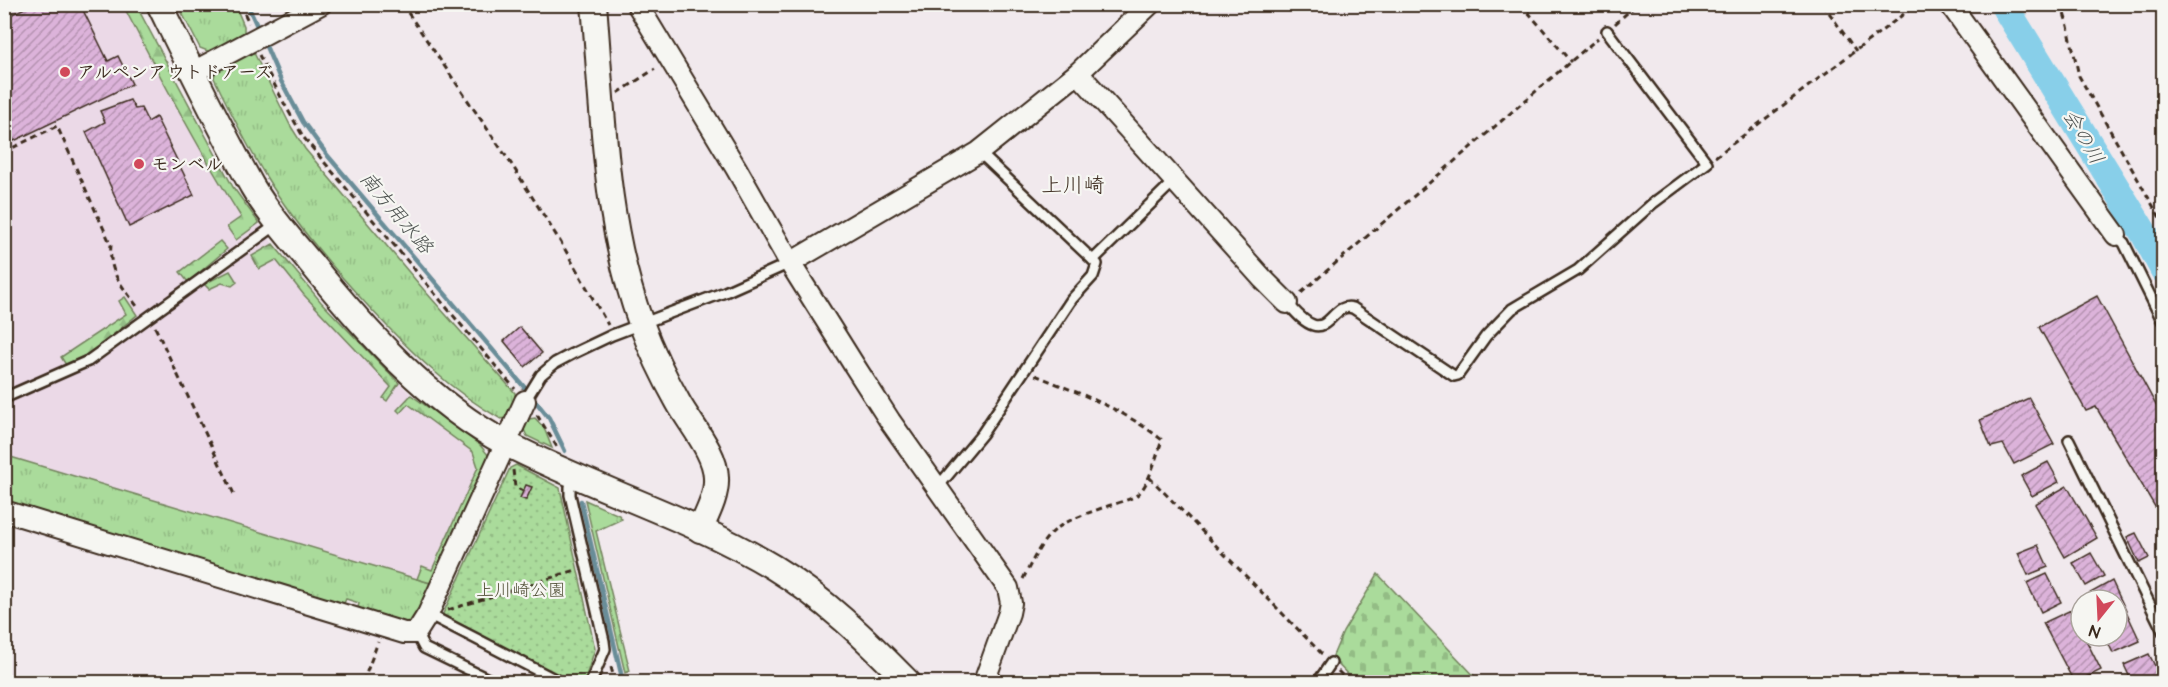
<svg xmlns="http://www.w3.org/2000/svg" width="2168" height="687" font-family="'Architects Daughter','Klee One',sans-serif">
<defs>
<pattern id="grass-tufts" width="24" height="20" patternUnits="userSpaceOnUse" patternTransform="scale(1.5)"><rect width="24" height="20" fill="#aadb9b"/><path d="M3 7l-1-3M5 7V3M7 7l1-3M15 17l-1-3M17 17v-4M19 17l1-3" fill="none" stroke="#93bc85"/></pattern>
<pattern id="forest-firs" width="22" height="20" patternUnits="userSpaceOnUse" patternTransform="scale(1.5)"><rect width="22" height="20" fill="#aadb9b"/><path d="M5 1l3.5 6h-7zM16 11l3.5 6h-7z" fill="#93bc85"/></pattern>
<pattern id="cemetery-stones" width="16" height="16" patternUnits="userSpaceOnUse" patternTransform="scale(1.5)"><rect width="16" height="16" fill="#aadb9b"/><path d="M2 7V4a2 2 0 0 1 4 0v3zM10 15v-3a2 2 0 0 1 4 0v3z" fill="#93bc85"/></pattern>
<pattern id="park-dots" width="8" height="8" patternUnits="userSpaceOnUse" patternTransform="scale(1.5)"><rect width="8" height="8" fill="#aadb9b"/><path d="M2 2h.1M6 6h.1" fill="none" stroke="#93bc85" stroke-width="1.8" stroke-linecap="round"/></pattern>
<pattern id="building-hatch" width="6" height="6" patternUnits="userSpaceOnUse" patternTransform="scale(1.5)"><rect width="6" height="6" fill="#dcb3da"/><path d="M-1 1l2-2M0 6l6-6M5 7l2-2" fill="none" stroke="#b492b0"/></pattern>
</defs>
<rect width="100%" height="100%" fill="#f1e9ed"/>
<filter id="ink" filterUnits="userSpaceOnUse"><feTurbulence type="fractalNoise" baseFrequency=".0167" numOctaves="2"/><feDisplacementMap in="SourceGraphic" scale="12" xChannelSelector="R" yChannelSelector="G"/><feConvolveMatrix kernelMatrix="1 2 1 2 8 2 1 2 1" color-interpolation-filters="sRGB"/></filter>
<g filter="url(#ink)">
<polygon fill="#ebd9e7" points="4,5 136,5 233,187 273,244 321,302 411,395 480,445 489,456 434,584 5,455"/>
<g fill="url(#grass-tufts)" stroke="#72825c" stroke-width="1.5">
<polygon points="178,5 235,5 244,26 244,34 210,52 200,48"/>
<path d="M253,51l37,74 15,24 119,141 91,103v14l-6,10 -8,2c-52,-29 -92,-69 -132,-112 -38,-41 -75,-84 -104,-132 -19,-31 -35,-64 -51,-97l2,-9z"/>
<polygon points="535,418 544,428 552,448 527,436 522,426 523,420"/>
<polygon points="4,455 417,579 434,584 414,620 405,622 358,608 359,603 346,599 343,605 5,503"/>
<polygon points="585,500 619,515 622,519 596,531 630,671 625,673"/>
</g>
<g fill="url(#forest-firs)" stroke="#72825c" stroke-width="1.5">
<path d="M123,5h13l97,182 26,36 -23,17 -9,-13 14,-10c-43,-68 -81,-140 -118,-212z"/>
<polygon points="220,241 227,249 188,282 180,272"/>
<polygon points="273,244 321,302 399,383 387,401 383,398 391,387 304,295 276,260 259,269 252,256"/>
<polygon points="230,271 237,282 232,286 222,283 209,289 204,284"/>
<polygon points="125,297 137,315 92,352 66,365 61,357 126,314 119,301"/>
<polygon points="411,395 480,445 489,456 434,584 417,579 422,566 432,570 478,467 473,452 408,404 400,413 397,410"/>
</g>
<polygon fill="url(#cemetery-stones)" stroke="#72825c" stroke-width="1.5" points="1378,574 1480,682 1355,682 1332,658 1343,632"/>
<polygon fill="url(#park-dots)" stroke="#72825c" stroke-width="1.5" points="516,465 560,488 595,649 584,682 567,682 442,616 510,468"/>
<g fill="none" stroke-linecap="round" stroke-linejoin="round">
<g stroke="#698d98" stroke-width="4.5">
<polyline points="247,4 257,26"/>
<polyline points="265,44 281,81 303,122 328,156 525,388"/>
<polyline points="533,398 549,418 565,451"/>
<polyline points="581,501 623,682"/>
</g>
<polyline stroke="#88cfe9" stroke-width="28" points="2003,4 2145,235 2164,270"/>
</g>
<g fill="url(#building-hatch)" stroke="#3b2a1e" stroke-width="1.5">
<polygon points="33,4 80,4 108,61 118,56 132,84 14,141 4,122 4,18"/>
<polygon points="130,100 135,109 141,108 148,122 156,117 194,195 129,227 86,132 105,122 100,111"/>
<polygon points="2097,296 2164,420 2164,522 2096,407 2086,411 2039,327"/>
<polygon points="520,327 542,353 525,367 504,341"/>
<polygon points="2029,398 2054,444 2014,464 2003,444 1991,447 1980,420"/>
<polygon points="2048,462 2059,482 2032,496 2021,476"/>
<polygon points="526,485 532,487 526,500 520,498"/>
<polygon points="2067,486 2097,538 2065,557 2035,504"/>
<polygon points="2136,533 2149,558 2139,563 2127,537"/>
<polygon points="2038,545 2048,567 2028,575 2018,553"/>
<polygon points="2091,553 2104,576 2086,586 2073,563"/>
<polygon points="2047,574 2061,602 2041,612 2027,583"/>
<polygon points="2112,581 2140,641 2113,653 2105,636 2117,636 2117,600 2087,600 2085,596"/>
<polygon points="2071,610 2081,630 2081,636 2084,636 2101,670 2077,682 2074,682 2043,623"/>
<polygon points="2149,654 2163,682 2132,682 2124,665"/>
</g>
<g fill="none" stroke-linecap="round" stroke-linejoin="round">
<defs>
<g id="service">
<polyline points="2116,235 2124,243 2164,324"/>
<polyline points="1093,260 1174,181"/>
<path d="M1287,303c7,7 16,19 26,22 17,6 22,-23 40,-17l101,68 4,-1 28,-39 26,-27 66,-39 74,-66 55,-41 -100,-132"/>
<polyline points="4,398 88,361 276,225"/>
<polyline points="525,401 541,375 555,363 572,354 612,335 725,292 790,263"/>
<polyline points="2069,440 2164,633"/>
<polyline points="574,476 570,487 570,495 604,641 605,649 591,682"/>
<polyline points="937,488 982,434 1072,299 1093,276 1097,264 979,152"/>
<polyline points="428,614 560,682"/>
<polyline points="416,633 424,648 494,682"/>
<polyline points="1318,682 1331,663"/>
</g>
<g id="minor">
<polyline points="637,4 736,168 790,263 854,365 890,421 1008,588 1011,603 1009,613 984,682"/>
<polyline points="1950,4 2116,235"/>
<polyline points="193,72 321,4"/>
<polyline points="1078,73 1263,279 1287,303"/>
<polyline points="790,263 979,152 1078,73 1150,4"/>
<polyline points="4,511 404,633 416,633 428,614 525,401"/>
</g>
<g id="tertiary">
<path d="M159,4c30,61 60,123 93,182 16,27 37,51 57,75 54,67 121,143 198,183 87,45 183,73 266,123 51,31 94,73 135,115"/>
<path d="M594,4c9,106 10,219 47,319 10,27 23,54 37,79 12,22 38,51 38,76 1,18 -9,36 -16,52"/>
</g>
</defs>
<use href="#service" stroke="#3b2a1e" stroke-width="14"/>
<use href="#minor" stroke="#3b2a1e" stroke-width="24"/>
<use href="#tertiary" stroke="#3b2a1e" stroke-width="28"/>
<g stroke="#3b2a1e" stroke-width="3" stroke-dasharray="6 4.5" stroke-linecap="butt">
<polyline points="240,4 249,23"/>
<polyline points="402,4 512,165 563,246 608,325"/>
<polyline points="1521,4 1571,62"/>
<polyline points="1823,4 1856,51"/>
<polyline points="2061,4 2068,26 2079,76 2164,225"/>
<polyline points="1615,24 1637,4"/>
<polyline points="259,55 285,105 304,138 515,389"/>
<polyline points="618,93 655,69"/>
<path d="M4,152l53,-26 54,119c-3,29 12,41 28,64"/>
<polyline points="1715,157 1917,4"/>
<polyline points="1301,293 1598,38"/>
<polyline points="155,327 234,494"/>
<polyline points="537,415 557,447"/>
<polyline points="513,470 515,487 523,491"/>
<polyline points="1149,477 1323,655"/>
<path d="M1023,579c24,-48 28,-53 79,-71 11,-4 26,-7 35,-13 12,-9 20,-41 25,-55 -38,-31 -82,-46 -127,-65"/>
<polyline points="448,610 576,570"/>
<polyline points="611,667 615,682"/>
<polyline points="1338,671 1349,682"/>
<polyline points="363,682 378,642"/>
</g>
<use href="#service" stroke="#f6f6f2" stroke-width="9"/>
<use href="#minor" stroke="#f6f6f2" stroke-width="20"/>
<use href="#tertiary" stroke="#f6f6f2" stroke-width="24"/>
</g>
</g>
<g fill="#d1495b" stroke="#f6f6f2" stroke-width="2">
<circle cx="65" cy="72" r="6"/>
<circle cx="139" cy="164" r="6"/>
</g>
<g text-anchor="middle" dominant-baseline="central" stroke-width="4.5" stroke-linejoin="round" paint-order="stroke">
<g font-size="18" font-weight="bold" fill="#3b2a1e" stroke="#f6f6f2" text-anchor="start">
<text x="77" y="72">アルペンアウトドアーズ</text>
<text x="151" y="164">モンベル</text>
</g>
<g font-size="18" fill="#57563d" stroke="#f6f6f2">
<text x="521" y="590">上川崎公園</text>
</g>
<g font-size="20" font-style="italic" fill="#4e5351" stroke="#f6f6f2">
<text transform="translate(2083 137) rotate(59)">会の川</text>
<text transform="translate(396 213) rotate(50)">南方用水路</text>
</g>
<g font-size="21" fill="#3b2a1e" stroke="#f6f6f2">
<text x="1073" y="185">上川崎</text>
</g>
</g>
<rect width="2168" height="687" fill="none" stroke="#f6f6f2" stroke-width="24"/>
<rect x="12" y="12" width="2144" height="663" fill="none" stroke="#3b2a1e" stroke-width="2" filter="url(#ink)"/>
<g transform="translate(2099 618) rotate(198)"><circle r="28" fill="#f6f6f2" stroke="#aba49d" stroke-width="1.5"/>
<path d="M0-4.5L10 22L0 15L-10 22Z" fill="#d1495b"/>
<text y="-9" font-size="16" font-weight="bold" text-anchor="middle" fill="#3b2a1e">N</text>
</g>
</svg>
